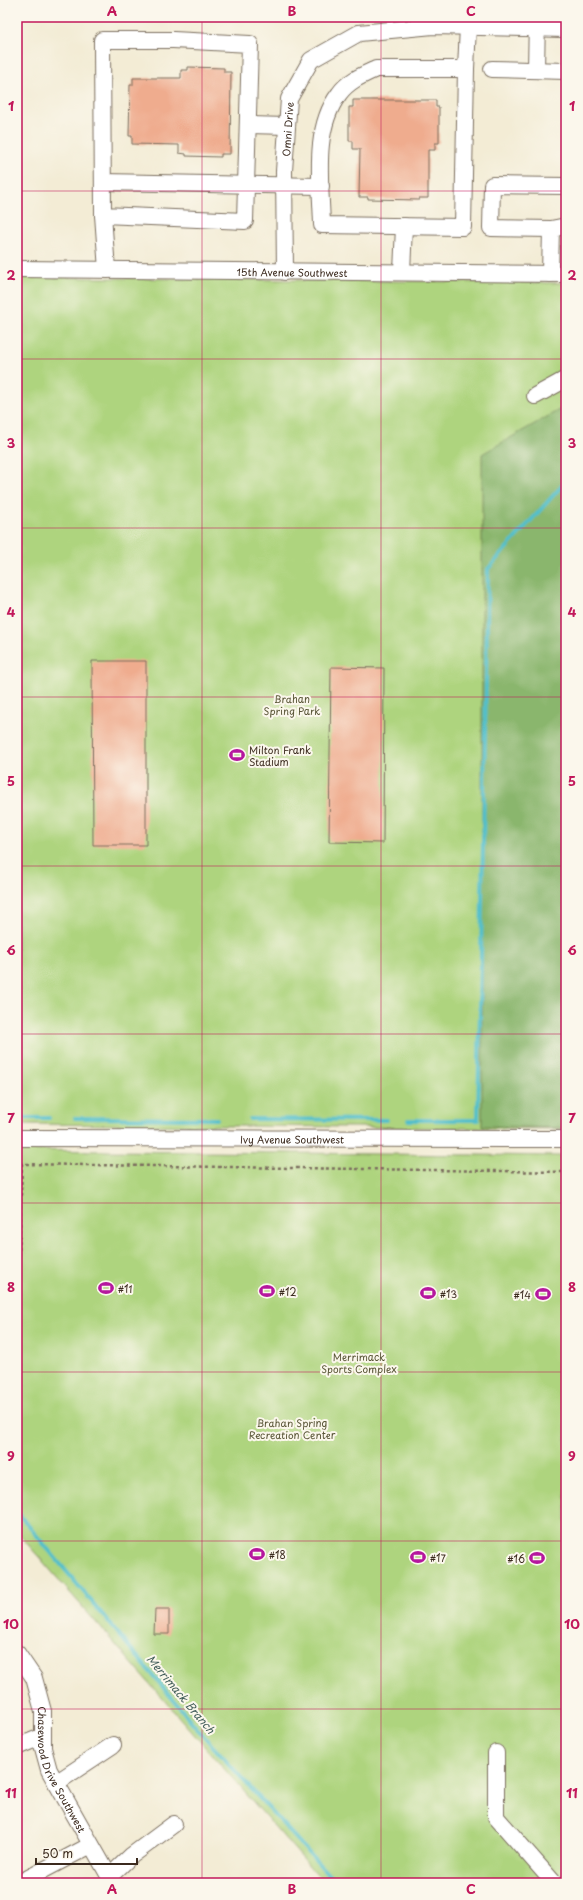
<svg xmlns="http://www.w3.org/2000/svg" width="583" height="1900" font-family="'Playpen Sans',sans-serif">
<rect width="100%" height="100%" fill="#fbf7ec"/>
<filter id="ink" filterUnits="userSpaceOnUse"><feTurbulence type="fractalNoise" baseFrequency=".025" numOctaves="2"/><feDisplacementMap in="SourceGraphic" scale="8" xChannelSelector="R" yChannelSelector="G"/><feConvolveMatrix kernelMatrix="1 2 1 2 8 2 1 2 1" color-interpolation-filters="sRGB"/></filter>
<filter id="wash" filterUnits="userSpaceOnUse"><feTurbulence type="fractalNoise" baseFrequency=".012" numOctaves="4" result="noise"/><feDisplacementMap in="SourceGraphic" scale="16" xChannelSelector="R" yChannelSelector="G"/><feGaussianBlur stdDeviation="0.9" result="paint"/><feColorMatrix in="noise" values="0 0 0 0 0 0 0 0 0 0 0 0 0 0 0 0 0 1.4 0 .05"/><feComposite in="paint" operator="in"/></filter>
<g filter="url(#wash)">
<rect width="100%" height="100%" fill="#f3ecd5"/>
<g fill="#aed47e" stroke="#747f4e">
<polygon points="17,277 566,283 566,1129 17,1124"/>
<polygon points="17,1150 566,1156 566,1883 324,1883 17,1532"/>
</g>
<polygon fill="#8ab66d" stroke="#627046" points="566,406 566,1128 482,1126 482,454"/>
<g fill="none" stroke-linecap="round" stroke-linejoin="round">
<g stroke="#52bfcb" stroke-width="4">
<polyline points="17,1118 49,1118"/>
<polyline points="75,1118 217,1119"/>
<polyline points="250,1119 386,1120"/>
<polyline points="408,1120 478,1120 488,569 566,481"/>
<polyline points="17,1512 201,1733 336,1883"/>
</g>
</g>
<g id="blocks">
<g fill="#efac8e">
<polygon points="188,67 224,68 224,72 231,72 230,154 221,154 221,157 186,156 186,154 179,153 179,145 132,144 132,136 129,136 130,85 133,85 133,78 181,78 181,70 188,70"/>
<polygon points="353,100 436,100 436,107 439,107 439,143 435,143 435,150 428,150 428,198 419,198 419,200 368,199 368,197 359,197 360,149 353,149 353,141 349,141 349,107 353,107"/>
<polygon points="92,661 146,661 146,845 93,845"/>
<polygon points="331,667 384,668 383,843 329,842"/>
<polygon points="155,1609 169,1609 169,1634 154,1634"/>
</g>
</g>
</g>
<g filter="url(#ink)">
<use href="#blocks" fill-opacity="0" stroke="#7b6e5e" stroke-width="1"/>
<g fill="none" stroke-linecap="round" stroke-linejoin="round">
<defs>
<g id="minor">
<polygon points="102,40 173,40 250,44 245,221 103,215"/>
<path d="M376,69h90l-3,158 -141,-2c-1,-42 -10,-95 17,-131 9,-13 24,-19 37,-25z"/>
<polyline points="466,69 468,26"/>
<polyline points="492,69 566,71"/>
<polyline points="536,70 537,18"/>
<polyline points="248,125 287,126"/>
<polyline points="103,182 321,186"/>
<polyline points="103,215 107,270"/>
<polyline points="551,229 491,228 492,185 566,186"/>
<path id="s1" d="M17,269l549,5"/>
<path id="s2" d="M285,272l-1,-101 5,-72 22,-39 48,-27 74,-7 133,3"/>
<polyline points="402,272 404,226"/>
<polyline points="550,274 551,229 566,226"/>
<polyline points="535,396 566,379"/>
<path id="s3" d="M17,1138l549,1"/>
<path id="s4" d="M17,1653l17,25 9,33v37l6,22 64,113"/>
<polyline points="17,1747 43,1736"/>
<polyline points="496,1753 496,1817 554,1883"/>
<polyline points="56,1783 113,1745"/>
<polyline points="109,1877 131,1856 174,1824"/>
<polyline points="19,1883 91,1845"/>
</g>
</defs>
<use href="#minor" stroke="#7b6e5e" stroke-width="18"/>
<polyline stroke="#7b6e5e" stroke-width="2.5" stroke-dasharray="3 3" stroke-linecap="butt" points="17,1316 22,1164 566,1172"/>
<use href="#minor" stroke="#fff" stroke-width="16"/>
</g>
</g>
<path fill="none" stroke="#c2185b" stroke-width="1" stroke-opacity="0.55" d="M202,17v1866M381,17v1866M17,191h549M17,359h549M17,528h549M17,697h549M17,866h549M17,1034h549M17,1203h549M17,1372h549M17,1541h549M17,1709h549"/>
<defs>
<symbol id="stadium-bare" viewBox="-9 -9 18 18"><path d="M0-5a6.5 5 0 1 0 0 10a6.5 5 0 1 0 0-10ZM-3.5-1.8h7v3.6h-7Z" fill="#b5179e" stroke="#fbf7ec" stroke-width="2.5" paint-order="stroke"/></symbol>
</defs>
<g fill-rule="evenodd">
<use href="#stadium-bare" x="226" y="744" width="22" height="22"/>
<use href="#stadium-bare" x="95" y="1277" width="22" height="22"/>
<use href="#stadium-bare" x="256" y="1280" width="22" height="22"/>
<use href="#stadium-bare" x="417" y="1282" width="22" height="22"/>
<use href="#stadium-bare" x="532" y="1283" width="22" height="22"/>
<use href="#stadium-bare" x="246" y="1543" width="22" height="22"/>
<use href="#stadium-bare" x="407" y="1546" width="22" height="22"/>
<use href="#stadium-bare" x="526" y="1547" width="22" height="22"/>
</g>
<g text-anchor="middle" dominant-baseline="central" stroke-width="4" stroke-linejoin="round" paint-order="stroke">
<g font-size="10" fill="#3b2a1e" stroke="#fbf7ec">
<text stroke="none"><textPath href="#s2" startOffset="143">Omni Drive</textPath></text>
<text stroke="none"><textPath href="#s1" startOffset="275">15th Avenue Southwest</textPath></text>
<text stroke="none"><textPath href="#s3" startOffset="275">Ivy Avenue Southwest</textPath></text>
<text stroke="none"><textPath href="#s4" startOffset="127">Chasewood Drive Southwest</textPath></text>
</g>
<g font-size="10" fill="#585436" stroke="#fbf7ec">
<text x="292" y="698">Brahan<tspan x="292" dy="12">Spring Park</tspan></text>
<text x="359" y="1356">Merrimack<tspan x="359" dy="12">Sports Complex</tspan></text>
<text x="292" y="1422">Brahan Spring<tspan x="292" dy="12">Recreation Center</tspan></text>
</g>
<g font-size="10" fill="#3b2a1e" stroke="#fbf7ec" text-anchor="start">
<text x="249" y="749">Milton Frank<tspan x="249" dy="12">Stadium</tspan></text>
<text x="118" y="1288">#11</text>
<text x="279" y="1291">#12</text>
<text x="440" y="1293">#13</text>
<text x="531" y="1294" text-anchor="end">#14</text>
<text x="269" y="1554">#18</text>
<text x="430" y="1557">#17</text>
<text x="525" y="1558" text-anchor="end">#16</text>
</g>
<g font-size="11" font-style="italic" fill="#435e5b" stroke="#fbf7ec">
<text transform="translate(181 1694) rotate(50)">Merrimack Branch</text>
</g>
</g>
<rect width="583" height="1900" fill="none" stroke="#fbf7ec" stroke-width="44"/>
<path d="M36 1858v6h101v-6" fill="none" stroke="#3b2a1e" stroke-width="2"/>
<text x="42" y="1858" font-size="12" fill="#3b2a1e" stroke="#fbf7ec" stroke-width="3" paint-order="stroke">50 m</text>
<rect x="22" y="22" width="539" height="1856" fill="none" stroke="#c2185b" stroke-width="1.5"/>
<g font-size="13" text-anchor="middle" font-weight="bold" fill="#c2185b">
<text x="112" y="16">A</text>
<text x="292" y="16">B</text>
<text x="471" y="16">C</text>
<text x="11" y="111">1</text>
<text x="572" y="111">1</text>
<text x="11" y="280">2</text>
<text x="572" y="280">2</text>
<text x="11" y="448">3</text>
<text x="572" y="448">3</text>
<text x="11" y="617">4</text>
<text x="572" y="617">4</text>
<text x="11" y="786">5</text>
<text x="572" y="786">5</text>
<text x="11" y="955">6</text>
<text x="572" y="955">6</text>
<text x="11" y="1123">7</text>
<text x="572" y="1123">7</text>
<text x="11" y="1292">8</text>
<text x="572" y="1292">8</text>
<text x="11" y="1461">9</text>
<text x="572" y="1461">9</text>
<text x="11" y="1629">10</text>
<text x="572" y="1629">10</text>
<text x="11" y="1798">11</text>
<text x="572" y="1798">11</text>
<text x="112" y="1894">A</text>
<text x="292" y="1894">B</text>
<text x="471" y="1894">C</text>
</g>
</svg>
